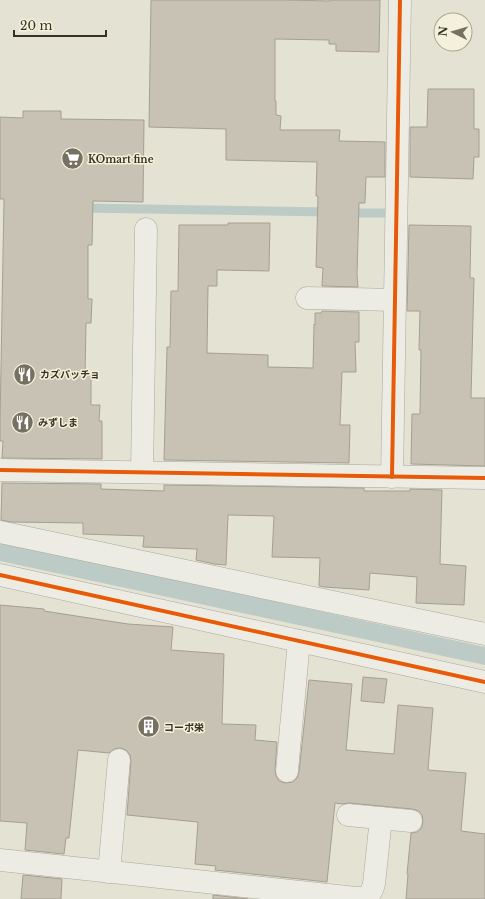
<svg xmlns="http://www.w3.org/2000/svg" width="485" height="899" font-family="'Libre Baskerville','Noto Sans JP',serif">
<rect width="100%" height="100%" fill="#e4e2d3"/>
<polygon fill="#bccbc5" points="0,542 485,647 485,665 0,561"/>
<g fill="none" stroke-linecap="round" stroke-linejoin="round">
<g stroke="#bccbc5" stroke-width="9">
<polyline points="81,208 329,212"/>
<polyline points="347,213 385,213"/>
</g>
</g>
<g fill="#c8c2b4" stroke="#a59f92">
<polygon points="151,0 286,0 330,1 330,0 380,0 379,52 336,51 336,44 329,44 329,40 275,39 275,101 276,101 276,115 281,116 280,130 340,130 339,141 385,142 385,177 366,177 365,203 359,203 357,275 358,287 322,286 323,268 316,267 318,196 316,196 317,162 226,160 226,129 149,127"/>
<polygon points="428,89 474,89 474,129 479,129 479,157 474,157 473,179 410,177 410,127 427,127"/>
<polygon points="23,111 61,111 61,119 144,120 143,202 93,201 92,245 88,245 88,299 92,299 91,323 86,323 85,374 91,374 91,405 100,405 99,421 102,421 102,459 2,458 3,441 0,441 0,422 4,199 0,199 0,117 23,118"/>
<polygon points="228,223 270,223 269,271 217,270 217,286 208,286 207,353 268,355 268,367 313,368 314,324 315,325 315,313 321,313 322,311 359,312 359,342 355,342 356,372 342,372 340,425 350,425 349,463 164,460 167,347 170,347 171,291 178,291 179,225 228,225"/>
<polygon points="409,225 471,226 470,278 474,278 471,398 485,398 485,466 411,464 412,414 420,414 421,350 419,350 420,311 407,311"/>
<polygon points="2,483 101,484 101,489 164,491 164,485 364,488 364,491 410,491 410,489 442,490 440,564 466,566 464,605 416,603 417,577 370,573 369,590 324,587 319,586 320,558 272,557 274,516 228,515 226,565 214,564 196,560 197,549 143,547 144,536 83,534 83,523 11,522 1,520"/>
<polygon points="0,605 44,609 44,611 128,624 173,627 171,650 224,654 222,724 256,725 255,740 277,742 275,770 276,776 279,781 285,783 293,782 297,778 299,772 309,680 352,684 346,750 394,754 398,705 433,708 428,770 466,773 461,831 485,834 485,899 406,899 408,874 407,874 411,833 417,832 421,829 423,822 422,815 419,811 412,809 349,803 343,804 335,803 327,882 215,870 216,866 195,864 198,822 127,815 131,761 130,755 126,750 120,748 114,749 109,753 78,750 69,838 66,838 64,854 25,850 27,823 0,821"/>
<polygon points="363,677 387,679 384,703 361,701"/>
<polygon points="23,875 62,879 61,899 21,899"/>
<polygon points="213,895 248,899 213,899"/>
</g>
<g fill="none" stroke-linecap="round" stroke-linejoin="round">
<defs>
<g id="street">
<polyline points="307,298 395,300"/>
<polyline points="0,470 485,478"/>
<polyline points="142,472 146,229"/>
<polyline points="392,477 400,0"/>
<polyline points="0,532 485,634"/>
<polyline points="0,575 485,682"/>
<polyline points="287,771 299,641"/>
<polyline points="348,815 411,821"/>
<path d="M0,860l356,38c12,0 15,-3 18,-14l7,-66"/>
<polyline points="109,872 119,760"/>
</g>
</defs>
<use href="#street" stroke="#aaa79b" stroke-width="23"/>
<use href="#street" stroke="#edece4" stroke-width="22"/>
<defs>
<g id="cycleway">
<polyline points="0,470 485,478"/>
<polyline points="392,477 400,0"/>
<polyline points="0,575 485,682"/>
</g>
</defs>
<use href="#cycleway" stroke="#f3f1db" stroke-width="6"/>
<use href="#cycleway" stroke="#e8590c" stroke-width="4"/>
</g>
<defs>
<symbol id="supermarket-disc" viewBox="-11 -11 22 22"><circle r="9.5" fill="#757061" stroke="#f3f1db"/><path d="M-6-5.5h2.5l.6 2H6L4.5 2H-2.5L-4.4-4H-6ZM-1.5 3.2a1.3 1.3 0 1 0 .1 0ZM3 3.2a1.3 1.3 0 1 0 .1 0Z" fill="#fff"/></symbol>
<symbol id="restaurant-disc" viewBox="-11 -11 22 22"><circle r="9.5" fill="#757061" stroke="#f3f1db"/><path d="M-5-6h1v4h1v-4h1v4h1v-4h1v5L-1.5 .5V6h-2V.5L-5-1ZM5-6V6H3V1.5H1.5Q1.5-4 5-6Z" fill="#fff"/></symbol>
<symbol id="building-disc" viewBox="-11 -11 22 22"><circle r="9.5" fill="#757061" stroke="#f3f1db"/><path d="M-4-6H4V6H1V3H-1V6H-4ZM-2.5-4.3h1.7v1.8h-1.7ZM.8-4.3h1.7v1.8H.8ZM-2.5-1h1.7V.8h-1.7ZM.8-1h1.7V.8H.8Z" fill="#fff"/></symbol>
</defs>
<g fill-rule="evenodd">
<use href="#supermarket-disc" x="60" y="146" width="25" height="25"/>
<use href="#restaurant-disc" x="12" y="362" width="25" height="25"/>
<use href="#restaurant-disc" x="10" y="410" width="25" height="25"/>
<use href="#building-disc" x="136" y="714" width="25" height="25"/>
</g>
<g text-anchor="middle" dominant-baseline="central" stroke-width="3" stroke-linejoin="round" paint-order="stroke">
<g font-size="10" font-weight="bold" fill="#393223" stroke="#f3f1db" text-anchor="start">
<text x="88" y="159">KOmart fine</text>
<text x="40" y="374">カズパッチョ</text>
<text x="38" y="422">みずしま</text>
<text x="164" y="727">コーポ栄</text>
</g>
</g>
<g transform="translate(453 32) rotate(275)"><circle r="19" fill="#f3f1db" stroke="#a9a591"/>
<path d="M0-3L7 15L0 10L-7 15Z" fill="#757061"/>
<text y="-6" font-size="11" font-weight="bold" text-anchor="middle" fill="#393223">N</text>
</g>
<path d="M14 30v6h92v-6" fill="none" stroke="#393223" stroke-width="2"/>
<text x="20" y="30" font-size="12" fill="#393223" stroke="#f3f1db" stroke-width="3" paint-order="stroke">20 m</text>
</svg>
